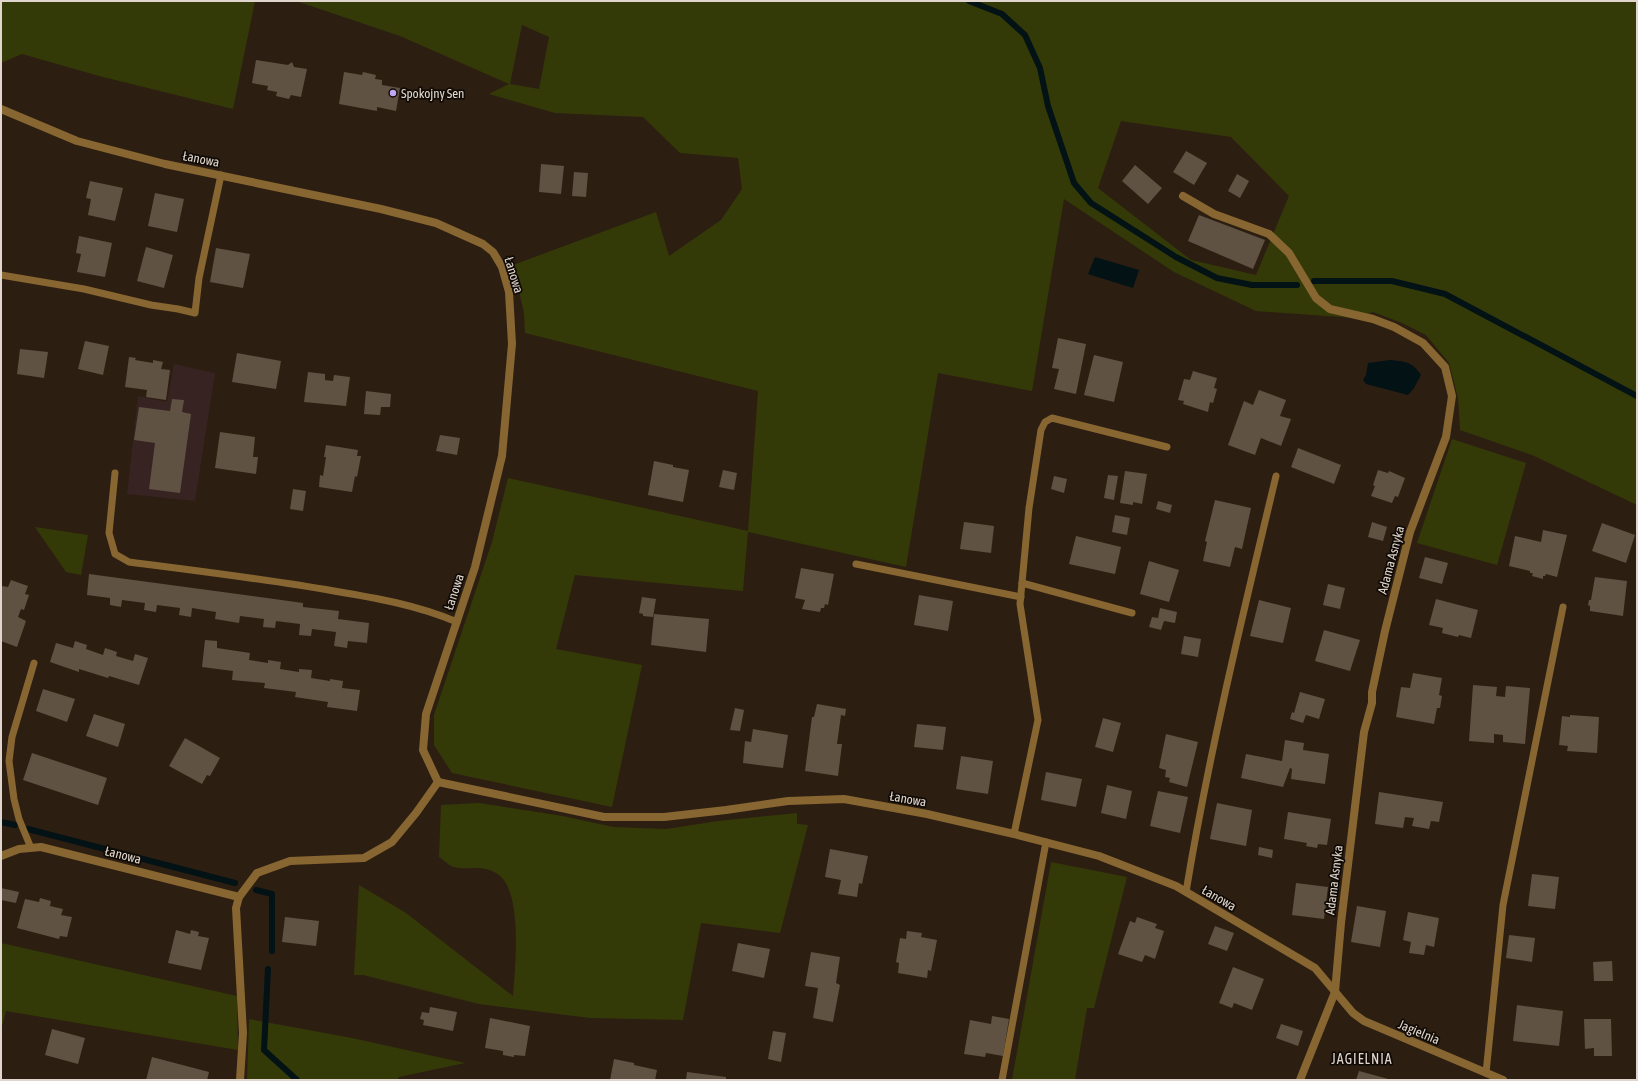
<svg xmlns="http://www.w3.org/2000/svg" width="1638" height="1081" font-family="'Asap Condensed',sans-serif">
<rect width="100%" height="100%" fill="#2d1e12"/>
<polygon fill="#362322" points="174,364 215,373 195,501 127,494 138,396 167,402"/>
<g fill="#343a07" fill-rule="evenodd">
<polygon points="1,1 255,1 233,109 99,76 22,54 1,63"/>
<path d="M296,1h1341v504l-105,-50 -72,-25 -2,-32 -9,-35 -23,-28 -24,-12 -29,-11 -18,6 -99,-7 -82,-39 -110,-73 -32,192 -94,-18 -32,194 -158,-35 -5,59 -168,-16 -19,74 86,16 -30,142 -160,-34 -18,-28v-30l58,-173 16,-64 240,53 10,-140 -233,-58 -1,-20 -11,-48 143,-53 13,44 52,-36 21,-31 -4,-31 -58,-5 -37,-36 -88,-4 -66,-19 20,-10 -109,-48zM522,25l27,12 -10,52 -29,-5zM1121,121l110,16 58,59 -33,79 -65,-15 -93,-72z"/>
<polygon points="1452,439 1526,463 1497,565 1417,543"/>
<polygon points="35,527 88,535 81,575 66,572"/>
<path d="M479,803l84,13 50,11 53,2 52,-8 79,-8v11l11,1 -28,108 -79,-10 -18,97 -93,-2 -111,-14 -116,-29h-9l5,-90 47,28 107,83c2,-27 10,-103 -14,-121 -16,-12 -30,-4 -45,-8 -5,-1 -10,-7 -15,-10l2,-52z"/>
<polygon points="1051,862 1127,877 1094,1008 1087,1008 1075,1080 1012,1080"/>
<polygon points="1,943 237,996 238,1050 6,1011 1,1030"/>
<polygon points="249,1019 352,1038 465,1063 399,1077 397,1080 247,1080"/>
</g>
<g fill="#021215">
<polygon points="1095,257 1139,270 1133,288 1088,274"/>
<path d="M1390,360c16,2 22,1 31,15l-7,13 -6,7 -42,-11 -3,-4 3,-5 2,-12z"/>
</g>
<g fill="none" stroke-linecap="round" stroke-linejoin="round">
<g stroke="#021215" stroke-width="6">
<polyline points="969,1 1002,14 1025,35 1040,68 1048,106 1074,183 1091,203 1176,257 1217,278 1252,285 1297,285"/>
<polyline points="1314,281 1392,281 1445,294 1637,396"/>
<polyline points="1,822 15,825"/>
<polyline points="28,829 235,883"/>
<polyline points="256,890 272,894 272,951"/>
<polyline points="268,969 264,1050 297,1080"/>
</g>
</g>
<g fill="#5f5242">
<polygon points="256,60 288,65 292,62 294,67 307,69 301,97 291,95 289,99 276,96 277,92 267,90 268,86 252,83"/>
<polygon points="344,72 362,75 363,72 376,75 375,79 382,80 382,85 400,88 396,111 377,107 377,111 339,104"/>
<polygon points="1186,151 1207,163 1194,185 1173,172"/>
<polygon points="541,164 564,166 561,194 539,192"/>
<polygon points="1135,165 1162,188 1148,204 1122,181"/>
<polygon points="574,172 588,173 586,197 572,196"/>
<polygon points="1237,174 1249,181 1240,198 1228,191"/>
<polygon points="90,181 123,188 115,221 88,215 91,199 86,198"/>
<polygon points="155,193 184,199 177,232 148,226"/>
<polygon points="1199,215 1265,240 1253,269 1188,241"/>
<polygon points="79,236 112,243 105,277 77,272 81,254 76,253"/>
<polygon points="146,247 173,255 164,288 137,281"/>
<polygon points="216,248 250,254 243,288 210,282"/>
<polygon points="1058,338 1086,344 1076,394 1054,389 1059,369 1052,368"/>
<polygon points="85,341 109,346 103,375 78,369"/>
<polygon points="20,349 48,352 44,378 17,374"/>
<polygon points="237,353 281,361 276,389 232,382"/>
<polygon points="1094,355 1123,362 1114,402 1084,395"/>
<polygon points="129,357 136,358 135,360 153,363 153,360 163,362 161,369 170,370 166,400 146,397 147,390 125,387"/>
<polygon points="1193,371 1217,378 1214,388 1217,389 1213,403 1210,402 1208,412 1183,404 1184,401 1178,400 1184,379 1190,380"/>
<polygon points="308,372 325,374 325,380 333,381 334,375 350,377 346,406 304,402"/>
<polygon points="1259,390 1286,400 1280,416 1291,419 1281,446 1261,438 1255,455 1228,445 1244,401 1253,405"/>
<polygon points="366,391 391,394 390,407 381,407 380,415 364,414"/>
<polygon points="172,399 184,400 182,412 191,414 180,493 149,489 155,443 134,440 139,407 170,411"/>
<polygon points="220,432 255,437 253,457 258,457 256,474 215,468"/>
<polygon points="440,435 460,438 457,455 436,451"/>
<polygon points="326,445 358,450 357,456 361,456 357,477 355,476 352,492 319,487 320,475 323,476 326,457 324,457"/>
<polygon points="1298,448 1341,465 1334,484 1291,467"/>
<polygon points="654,461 673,465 673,467 689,470 683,502 648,495"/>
<polygon points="723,470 737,473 734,490 719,487"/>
<polygon points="1378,470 1388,473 1389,471 1405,478 1398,497 1395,496 1392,503 1371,496 1375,486 1373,485"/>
<polygon points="1125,471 1147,474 1142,504 1133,502 1133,505 1120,503"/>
<polygon points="1108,475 1118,476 1114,500 1104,498"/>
<polygon points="1054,476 1067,479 1064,493 1051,489"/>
<polygon points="293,489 306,491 303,511 290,509"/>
<polygon points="1215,500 1251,508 1242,549 1235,547 1230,567 1203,561 1207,542 1205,541"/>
<polygon points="1158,501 1172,505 1170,513 1156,509"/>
<polygon points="1115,515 1130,518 1127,535 1112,532"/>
<polygon points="964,522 994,526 991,553 960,549"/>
<polygon points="1372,522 1387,527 1383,541 1368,537"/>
<polygon points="1602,523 1635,535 1626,563 1592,551"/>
<polygon points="1543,530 1567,535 1557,577 1546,574 1545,576 1543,576 1543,579 1532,576 1533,573 1530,573 1530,571 1509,566 1515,536 1541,542"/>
<polygon points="1076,536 1121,547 1115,574 1069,564"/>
<polygon points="1425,557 1448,563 1442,584 1419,578"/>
<polygon points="1149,561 1179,570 1169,602 1140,594"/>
<polygon points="801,568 834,574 828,605 825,604 824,608 821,608 820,612 802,609 805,600 795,598"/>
<polygon points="89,574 267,598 303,603 303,607 339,611 338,619 369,623 367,643 348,641 347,648 334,646 336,632 312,629 311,636 299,635 300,624 276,621 275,628 263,627 264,619 240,616 239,623 215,619 216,612 192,608 191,617 179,615 180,608 157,605 156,612 144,610 145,603 122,600 121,607 110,605 110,598 87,595"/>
<polygon points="1595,577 1627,581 1623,616 1590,611 1590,606 1588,605 1589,600 1591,600"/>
<polygon points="11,580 28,586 25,594 29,595 24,610 21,609 18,617 26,621 17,647 1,641 1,589 2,586 8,587"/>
<polygon points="1328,584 1345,588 1340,609 1323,605"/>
<polygon points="919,595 953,601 948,631 914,625"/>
<polygon points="642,597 656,599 653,617 643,616 643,614 639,613"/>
<polygon points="1436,599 1478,610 1471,638 1459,635 1458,637 1442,633 1443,628 1429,625"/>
<polygon points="1259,600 1291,608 1283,643 1250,636"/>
<polygon points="1160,608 1177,612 1175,623 1164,621 1161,630 1149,627 1152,617 1158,618"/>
<polygon points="654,614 709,619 706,652 651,645"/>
<polygon points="1324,630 1360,640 1350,671 1315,661"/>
<polygon points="1184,636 1201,639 1198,657 1181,654"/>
<polygon points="205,640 217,641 217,648 250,653 249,660 268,663 268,660 281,662 280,669 299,672 299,669 312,670 311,678 330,681 330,679 343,681 342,688 360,690 357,711 327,707 328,702 295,697 296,692 264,688 265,683 232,680 233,671 202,667"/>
<polygon points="75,641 87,645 86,649 103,655 105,648 117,652 116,656 133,661 135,654 148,658 139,685 109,676 108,678 79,669 79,672 50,662 56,643 73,648"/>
<polygon points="1413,673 1442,678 1439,695 1442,696 1440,708 1437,708 1434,724 1396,717 1401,687 1410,688"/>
<polygon points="1473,685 1497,687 1496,696 1505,697 1506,686 1530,688 1525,744 1503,742 1503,735 1494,734 1494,743 1469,741"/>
<polygon points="43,689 75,699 67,722 36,711"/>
<polygon points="1300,692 1325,699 1319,719 1306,715 1303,723 1290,719 1292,712 1294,713"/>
<polygon points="817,704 846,709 845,716 841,715 837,744 842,744 838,776 805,771 812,717 814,717"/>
<polygon points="735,708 744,710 740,731 730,730"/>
<polygon points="94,714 125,724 118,747 86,736"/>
<polygon points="1570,715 1599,717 1597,753 1567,751 1568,746 1559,745 1562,716 1570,717"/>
<polygon points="1103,718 1121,723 1113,752 1095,747"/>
<polygon points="917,724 946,727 943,750 914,747"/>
<polygon points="753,729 788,735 783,768 743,763 745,741 751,742"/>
<polygon points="1166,734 1198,742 1187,787 1169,782 1170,778 1165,777 1166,770 1159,768"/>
<polygon points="185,738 220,758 210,776 207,775 202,784 169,766"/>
<polygon points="1285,740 1304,743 1303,750 1329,754 1325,784 1291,779 1292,769 1290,768 1283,787 1241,778 1246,754 1282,761"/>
<polygon points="32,753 107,778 98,805 23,780"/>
<polygon points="961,756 993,761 988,794 956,789"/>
<polygon points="1046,772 1082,779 1076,807 1041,800"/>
<polygon points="1107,785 1132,791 1126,819 1101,813"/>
<polygon points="1158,791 1188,797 1180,833 1150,826"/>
<polygon points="1379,792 1443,802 1439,822 1431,821 1429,829 1412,826 1414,818 1405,817 1403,828 1375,824"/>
<polygon points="1217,803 1252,810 1246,846 1210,839"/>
<polygon points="1288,812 1331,819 1327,845 1318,844 1317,848 1306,846 1307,843 1284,839"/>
<polygon points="1259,847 1273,850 1272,858 1258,855"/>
<polygon points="830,849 868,856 862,884 859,883 857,897 838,894 841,880 825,877"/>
<polygon points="1532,874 1559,877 1555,909 1528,906"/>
<polygon points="1296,883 1328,887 1324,919 1292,915"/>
<polygon points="1,888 19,892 16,903 1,900"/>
<polygon points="40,898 51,901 50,906 63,909 61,915 72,917 67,937 60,936 59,939 17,928 25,899 39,902"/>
<polygon points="1357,906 1386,911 1380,947 1351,942"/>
<polygon points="1408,912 1439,918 1434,947 1426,945 1424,955 1409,953 1411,942 1403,940"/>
<polygon points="285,917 319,921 316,946 282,942"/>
<polygon points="1137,917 1157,924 1155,928 1164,931 1155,959 1145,955 1142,962 1118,954 1130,921 1135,923"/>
<polygon points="1215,926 1234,933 1227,951 1208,944"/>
<polygon points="176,930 190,934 191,930 199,932 198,936 209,938 201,970 168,963"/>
<polygon points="907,931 922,933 921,937 937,940 931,971 928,970 927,978 898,973 899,963 896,962 900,938 906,939"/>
<polygon points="1509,935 1535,938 1532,962 1506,958"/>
<polygon points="738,943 770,949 764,978 732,971"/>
<polygon points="811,952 840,957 836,983 840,985 833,1022 813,1018 818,988 805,986"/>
<polygon points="1612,961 1613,981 1594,981 1593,962"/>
<polygon points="1233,967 1264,979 1252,1010 1234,1003 1232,1008 1219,1003"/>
<polygon points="1517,1005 1563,1011 1559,1046 1513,1041"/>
<polygon points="430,1007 457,1012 453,1031 423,1025 424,1020 420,1019 422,1012 429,1013"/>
<polygon points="992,1016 1009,1019 1003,1056 986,1053 985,1057 964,1054 970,1020 991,1024"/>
<polygon points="490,1018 530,1026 525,1056 514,1055 514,1057 503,1055 503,1051 485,1048"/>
<polygon points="1584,1019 1611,1019 1612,1056 1594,1056 1594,1048 1585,1049"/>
<polygon points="1281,1024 1303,1031 1298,1046 1276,1038"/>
<polygon points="52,1029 85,1038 78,1064 45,1055"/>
<polygon points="773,1031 786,1033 781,1062 768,1059"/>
<polygon points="152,1057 209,1072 207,1080 146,1080"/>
<polygon points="614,1059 634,1063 634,1065 657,1070 655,1080 610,1080"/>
<polygon points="1359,1071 1392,1080 1356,1080"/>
<polygon points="687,1072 726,1077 726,1080 686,1080"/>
</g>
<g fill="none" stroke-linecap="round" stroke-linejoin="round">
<g stroke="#886631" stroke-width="7">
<polyline points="1,275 84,289 151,305 178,309 195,313 199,278 221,175"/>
<path d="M115,473l-6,60 6,21 14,8c69,9 137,17 205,29 42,7 83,14 123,31"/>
<polyline points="856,564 1021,597"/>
<polyline points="1022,583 1132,613"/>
<polyline points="1014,834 1038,720 1020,604 1029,508 1041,430 1045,422 1052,418 1167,447"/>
<polyline points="31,848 19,819 14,799 9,761 12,737 34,663"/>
<path d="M1186,892c23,-140 57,-278 90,-416"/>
<polyline points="1486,1073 1503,905 1563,607"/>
<polyline points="1002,1080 1046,842"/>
</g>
<g stroke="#886631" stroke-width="8">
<polyline points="1,109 77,141 165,164 381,209 436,223 483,244 493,252 502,267 509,292 512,344 502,456 475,567 426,714 423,750 438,782"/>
<polyline points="1183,196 1214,214 1269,234 1289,253 1316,298 1330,309 1373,319 1394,327 1423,343 1445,367 1452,396 1446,437 1410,532 1385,631 1372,692 1372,703 1364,732 1341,923 1335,992 1300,1080"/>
<polyline points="438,782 604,817 664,817 726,810 788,801 844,799 927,814 1014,834 1099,856 1176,886 1315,968 1353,1013 1364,1021 1503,1080"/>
<polyline points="1,856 19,849 41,847 239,897 257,873 290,861 364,858 392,842 416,813 438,782"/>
<polyline points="239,897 236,908 243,1033 240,1080"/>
</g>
</g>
<circle fill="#c0a8f3" stroke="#100a05" stroke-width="1.5" cx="393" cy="93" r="4"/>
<g text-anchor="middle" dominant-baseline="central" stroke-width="3.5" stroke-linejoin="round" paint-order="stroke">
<g font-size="13" fill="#e0d6ce" stroke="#100a05" text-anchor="start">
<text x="401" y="93">Spokojny Sen</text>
</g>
<g font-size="13" fill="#e0d6ce" stroke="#100a05">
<text transform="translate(201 159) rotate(11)">Łanowa</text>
<text transform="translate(514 275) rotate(73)">Łanowa</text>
<text transform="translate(1391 560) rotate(-75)">Adama Asnyka</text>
<text transform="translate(454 592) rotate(-72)">Łanowa</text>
<text transform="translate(908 799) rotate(10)">Łanowa</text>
<text transform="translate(123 855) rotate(14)">Łanowa</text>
<text transform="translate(1334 880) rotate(-83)">Adama Asnyka</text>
<text transform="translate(1219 898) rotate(30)">Łanowa</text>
<text transform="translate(1419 1032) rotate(23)">Jagielnia</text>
</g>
<g font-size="14" letter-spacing="1" fill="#e0d6ce" stroke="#100a05">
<text x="1362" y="1059">JAGIELNIA</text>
</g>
</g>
<rect width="1638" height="1081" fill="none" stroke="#e0d6ce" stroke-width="4"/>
</svg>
